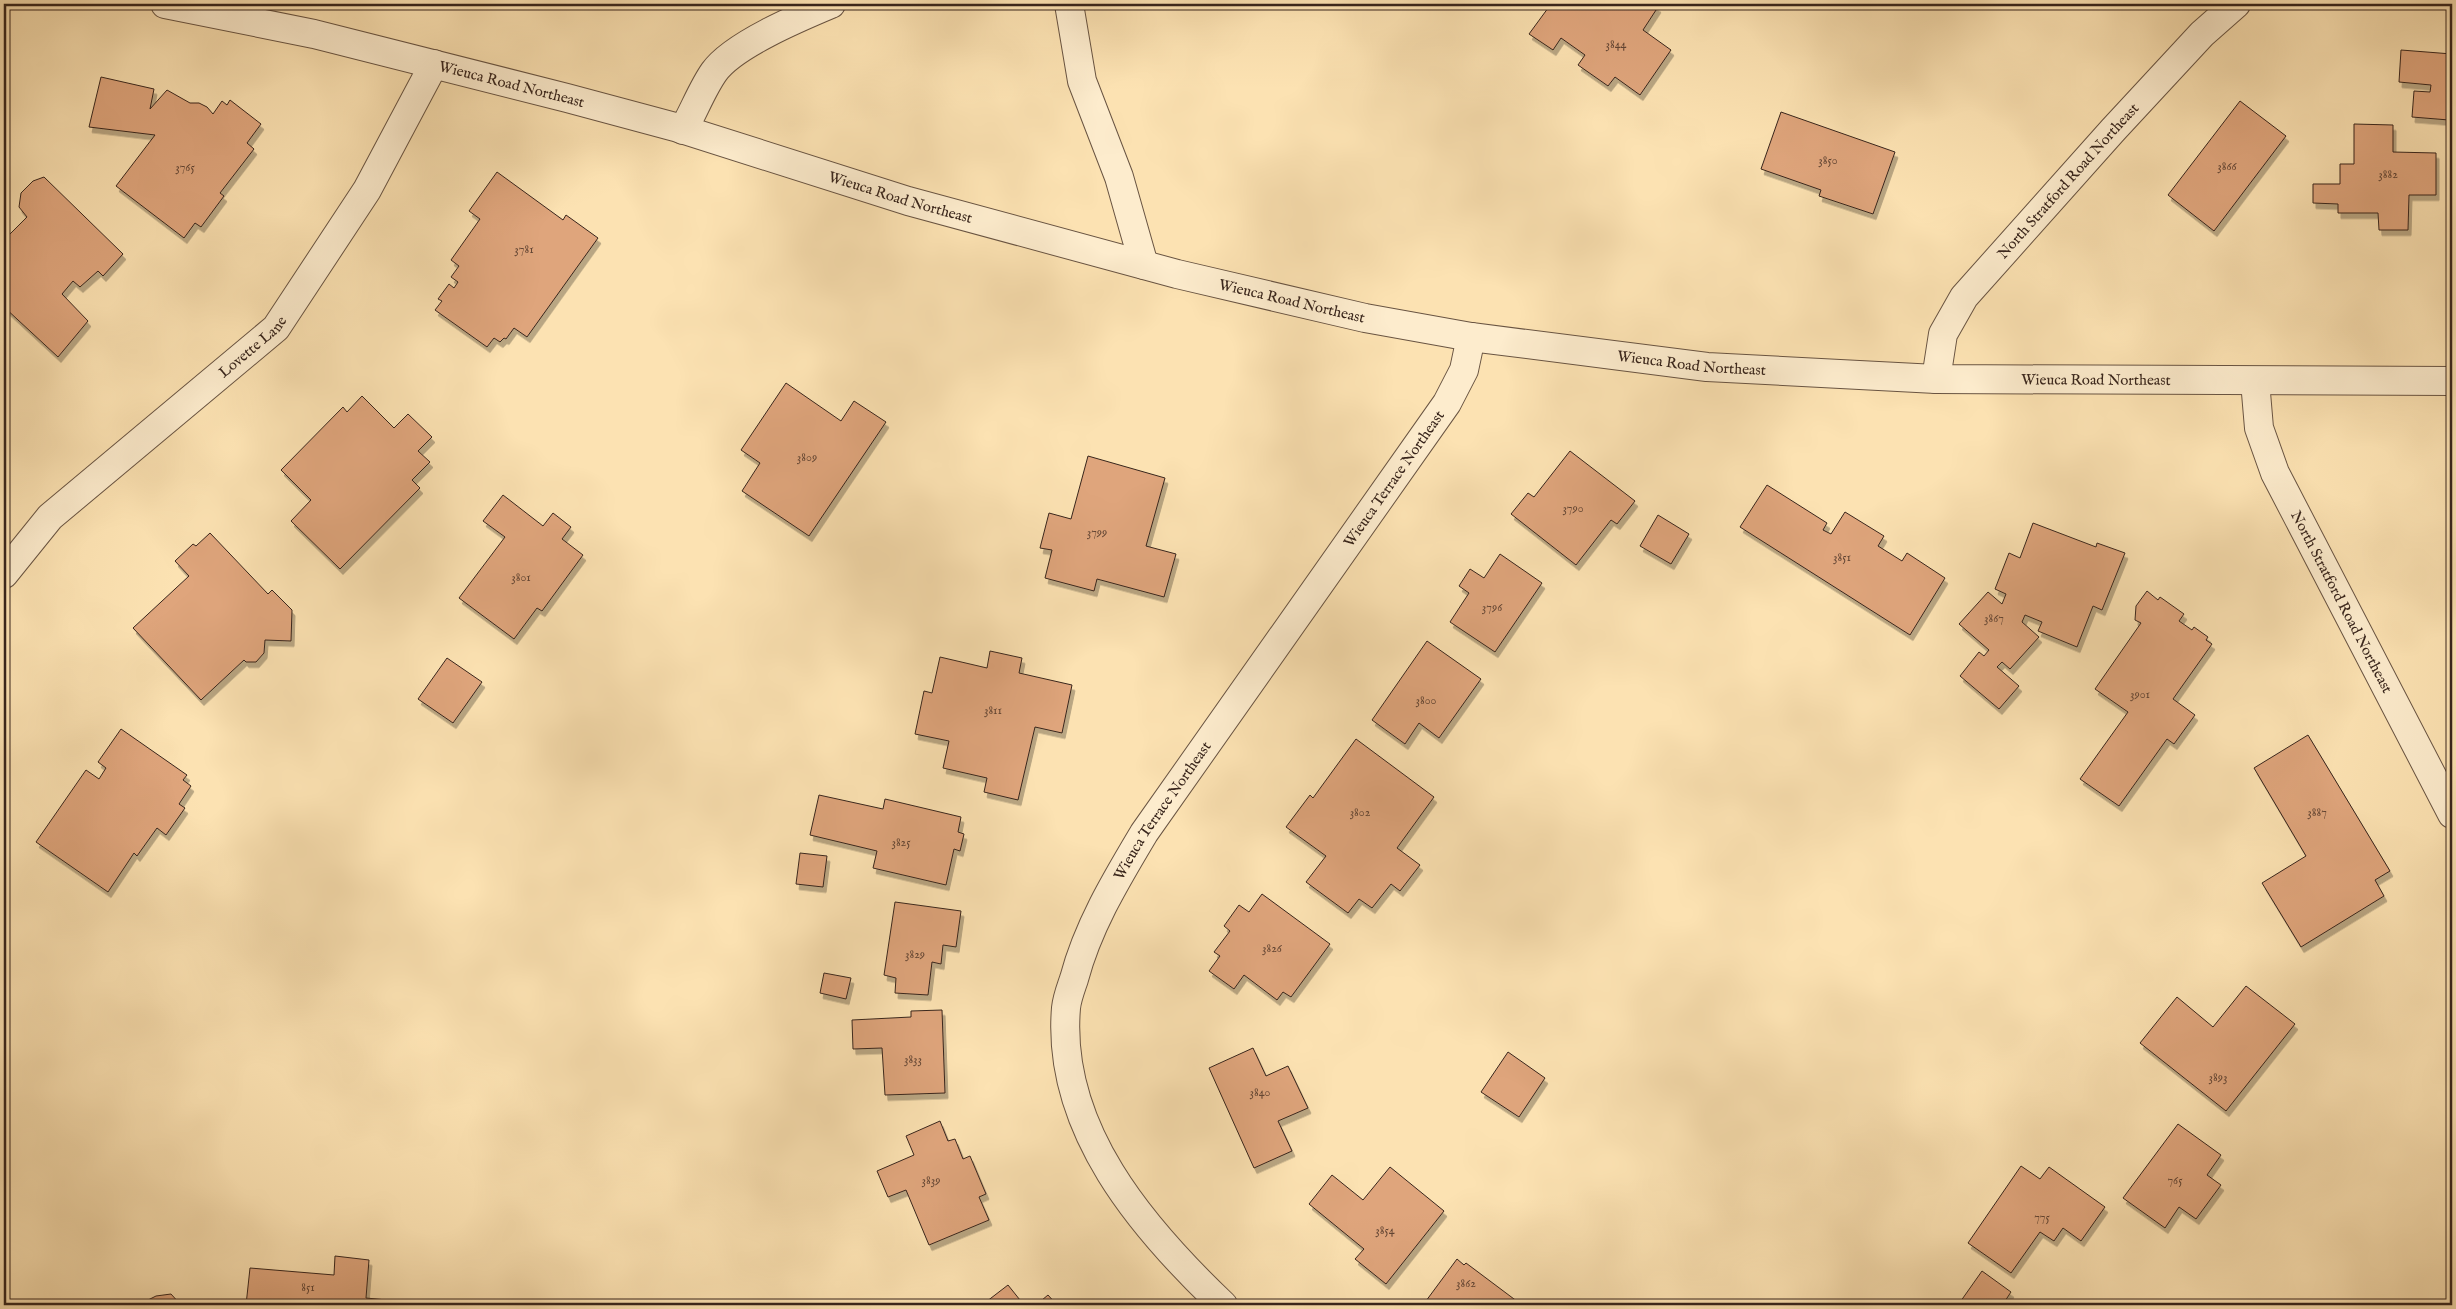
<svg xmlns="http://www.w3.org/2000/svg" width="2456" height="1309" font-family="'IM FELL English',serif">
<defs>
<filter id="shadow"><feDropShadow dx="3" dy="5.5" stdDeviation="0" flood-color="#0004"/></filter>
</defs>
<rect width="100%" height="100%" fill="#fce2b2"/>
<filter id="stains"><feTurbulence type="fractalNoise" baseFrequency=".004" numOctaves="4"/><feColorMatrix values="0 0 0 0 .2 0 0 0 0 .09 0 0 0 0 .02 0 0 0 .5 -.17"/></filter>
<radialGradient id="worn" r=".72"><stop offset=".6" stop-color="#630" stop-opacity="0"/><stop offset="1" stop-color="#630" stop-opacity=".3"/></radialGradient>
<g fill="#dfa57c" stroke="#38251c" filter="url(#shadow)">
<polygon points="1551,4 1653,4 1658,7 1643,30 1671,50 1640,95 1615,77 1608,86 1578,65 1585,55 1561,38 1553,50 1529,34"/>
<polygon points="2401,50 2452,54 2452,93 2449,120 2412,117 2414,91 2430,92 2431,85 2399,82"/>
<polygon points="101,77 154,89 150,109 167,90 190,103 199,103 207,107 213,114 222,101 227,105 230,100 261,124 247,143 254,149 220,193 224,196 201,227 195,223 184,238 116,186 155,135 89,127"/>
<polygon points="2240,101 2286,136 2214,231 2168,195"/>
<polygon points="1781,112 1895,152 1873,214 1819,196 1821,190 1761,169"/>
<polygon points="2354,124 2393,125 2393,152 2436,153 2436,195 2409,195 2408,230 2379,230 2378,213 2338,213 2338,204 2313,203 2313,184 2340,184 2340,164 2354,164"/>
<polygon points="497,172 563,220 566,215 598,238 527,337 514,328 506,339 504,338 500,342 494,338 487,347 435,310 442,301 438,299 449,284 454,288 458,282 451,277 459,266 451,260 480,219 469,211"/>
<polygon points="44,177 123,254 103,276 98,271 80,287 73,281 62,294 88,321 58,357 4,307 4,240 27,217 19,207 21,193 33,181"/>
<polygon points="786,383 841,421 854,401 886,422 809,536 742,491 760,463 741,450"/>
<polygon points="362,396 394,428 408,414 432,437 418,451 430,462 412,480 420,488 340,569 291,521 311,500 281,470 343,407 347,412"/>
<polygon points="1570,451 1635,501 1617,524 1611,520 1576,565 1511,514 1528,493 1534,497"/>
<polygon points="1088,456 1165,478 1146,546 1176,554 1164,597 1097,579 1094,591 1045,578 1052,550 1040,548 1049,513 1071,519"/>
<polygon points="1767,485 1827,523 1823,530 1831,534 1845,512 1884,536 1878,546 1902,561 1907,553 1945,578 1910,635 1740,527"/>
<polygon points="503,495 543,526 553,513 571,527 562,539 583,555 542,611 537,608 514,639 459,598 505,537 483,521"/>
<polygon points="1658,515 1689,534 1671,564 1640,546"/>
<polygon points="2033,523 2096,547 2097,543 2125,553 2102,610 2093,606 2077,647 2038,631 2042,622 2025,615 2022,622 2039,637 2010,669 2002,662 1997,667 2019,686 1999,709 1960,676 1979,652 1984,656 1989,650 1959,624 1988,592 2002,604 2006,594 1995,589 2009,553 2020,558"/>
<polygon points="210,533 268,594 272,590 292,610 291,641 265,640 264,653 256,662 246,662 244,660 201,700 133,628 189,576 175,561 193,544 196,546"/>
<polygon points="1500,554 1542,583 1495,652 1450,622 1469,593 1459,586 1470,569 1484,578"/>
<polygon points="2147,591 2158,600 2160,597 2184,614 2179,621 2192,630 2194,627 2208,637 2206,640 2212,644 2173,699 2195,715 2174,744 2167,739 2119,806 2080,779 2128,712 2095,689 2141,623 2135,620 2136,606"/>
<polygon points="2452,604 2452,619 2448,605"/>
<polygon points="1427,641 1481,679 1439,738 1419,723 1405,744 1372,720"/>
<polygon points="990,651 1022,658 1019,673 1072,685 1062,733 1035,727 1018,800 984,792 987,778 943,768 949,741 915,734 924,691 932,693 940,657 987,668"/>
<polygon points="447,658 482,682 453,723 418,699"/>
<polygon points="121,729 187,775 183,780 191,786 179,804 185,808 166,835 157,828 137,856 134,853 108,892 36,842 86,770 99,779 106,768 98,762"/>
<polygon points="2308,735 2390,871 2375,880 2384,896 2301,947 2262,883 2306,856 2254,768"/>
<polygon points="1356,739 1434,797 1397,848 1420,865 1400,891 1391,884 1372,908 1359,899 1348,913 1306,882 1326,856 1286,827 1310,795 1313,798"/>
<polygon points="819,795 883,809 885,799 961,817 958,832 964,834 960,851 954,849 946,885 873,868 877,851 810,835"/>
<polygon points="800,853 827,856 823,887 796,884"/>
<polygon points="1262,894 1330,944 1291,997 1283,992 1277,1000 1244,975 1234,989 1209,971 1220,956 1214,952 1230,931 1224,926 1239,905 1249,912"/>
<polygon points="895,902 961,911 956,947 943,945 941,964 932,962 928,995 895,993 896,978 884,975"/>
<polygon points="824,973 851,978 846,999 820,993"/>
<polygon points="2246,986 2295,1024 2226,1111 2140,1043 2177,997 2213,1027"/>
<polygon points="942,1010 945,1093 885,1095 882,1048 853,1049 852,1020 911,1017 911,1011"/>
<polygon points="1253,1048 1266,1076 1288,1066 1308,1108 1278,1121 1292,1151 1254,1168 1209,1068"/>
<polygon points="1508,1052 1545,1078 1519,1117 1481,1092"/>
<polygon points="940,1121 948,1141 955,1139 963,1159 970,1156 986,1194 979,1197 989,1220 929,1245 906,1190 888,1197 877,1171 914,1155 906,1136"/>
<polygon points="2178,1124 2221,1155 2207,1175 2221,1185 2196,1219 2179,1207 2165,1228 2123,1198"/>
<polygon points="2021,1166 2040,1179 2049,1167 2105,1207 2081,1241 2063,1228 2054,1241 2040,1232 2011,1273 1968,1243"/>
<polygon points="1390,1167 1444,1211 1386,1284 1355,1259 1364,1249 1309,1204 1332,1175 1363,1200"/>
<polygon points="335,1256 369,1260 366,1298 408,1302 408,1305 246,1305 250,1268 334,1275"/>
<polygon points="1457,1259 1464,1265 1466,1263 1518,1302 1516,1305 1423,1305"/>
<polygon points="1982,1271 2011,1292 2005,1301 2011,1305 1958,1305"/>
<polygon points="1008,1285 1024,1305 982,1305"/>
<polygon points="171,1294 181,1305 146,1305 146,1301 156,1296"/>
<polygon points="1048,1295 1057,1305 1036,1305"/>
</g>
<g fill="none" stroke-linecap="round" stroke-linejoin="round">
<defs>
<g id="minor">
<path id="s1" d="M165,4l149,30 253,64 108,29 233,74 269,73 188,44 106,19 236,30 229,12 516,2"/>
<polyline points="1069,4 1082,81 1119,177 1144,265"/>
<path d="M683,130c11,-19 19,-41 31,-58 19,-27 86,-55 117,-68"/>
<path id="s2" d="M1936,379l7,-45 21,-37 149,-167 89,-96 34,-30"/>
<path id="s3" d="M2255,381l4,47 16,45 177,341"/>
<path id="s4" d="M4,574l46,-57 226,-189 91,-138 67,-126"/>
<path id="s5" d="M1223,1305c-81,-77 -167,-177 -157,-297 1,-10 5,-20 8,-29 14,-53 42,-99 70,-146l303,-430 17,-33 7,-33"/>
</g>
</defs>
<use href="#minor" stroke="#695442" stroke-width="30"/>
<use href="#minor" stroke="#fdeccd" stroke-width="28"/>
</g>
<g text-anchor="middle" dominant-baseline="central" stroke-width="4" stroke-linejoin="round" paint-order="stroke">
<g font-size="12" fill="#624534">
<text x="1616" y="44">3844</text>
<text x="1828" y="160">3850</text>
<text x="2227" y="166">3866</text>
<text x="185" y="167">3765</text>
<text x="2388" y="174">3882</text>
<text x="524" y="249">3781</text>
<text x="807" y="457">3809</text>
<text x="1573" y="508">3790</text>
<text x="1097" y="532">3799</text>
<text x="1842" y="557">3851</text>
<text x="521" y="577">3801</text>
<text x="1492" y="607">3796</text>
<text x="1994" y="618">3867</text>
<text x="2140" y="694">3901</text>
<text x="1426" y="700">3800</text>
<text x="993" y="710">3811</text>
<text x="1360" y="812">3802</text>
<text x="2317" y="812">3887</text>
<text x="901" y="842">3825</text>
<text x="1272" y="948">3826</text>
<text x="915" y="954">3829</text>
<text x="913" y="1059">3833</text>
<text x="2218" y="1077">3893</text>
<text x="1260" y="1092">3840</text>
<text x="931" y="1180">3839</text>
<text x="2175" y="1180">765</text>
<text x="2042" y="1217">775</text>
<text x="1385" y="1230">3854</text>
<text x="1466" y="1283">3862</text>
<text x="308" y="1287">851</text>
</g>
<g font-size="15" fill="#38251c" stroke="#fdeccd">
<text stroke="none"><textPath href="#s1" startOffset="356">Wieuca Road Northeast</textPath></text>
<text stroke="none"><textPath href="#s2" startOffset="244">North Stratford Road Northeast</textPath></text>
<text stroke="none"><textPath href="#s1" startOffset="761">Wieuca Road Northeast</textPath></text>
<text stroke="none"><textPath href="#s1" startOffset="1166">Wieuca Road Northeast</textPath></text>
<text stroke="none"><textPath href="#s4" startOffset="338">Lovette Lane</textPath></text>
<text stroke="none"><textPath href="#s1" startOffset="1571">Wieuca Road Northeast</textPath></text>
<text stroke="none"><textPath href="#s1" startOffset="1976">Wieuca Road Northeast</textPath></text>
<text stroke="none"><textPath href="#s5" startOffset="974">Wieuca Terrace Northeast</textPath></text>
<text stroke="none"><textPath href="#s3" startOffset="240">North Stratford Road Northeast</textPath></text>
<text stroke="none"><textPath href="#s5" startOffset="569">Wieuca Terrace Northeast</textPath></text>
</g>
</g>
<rect width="2456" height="1309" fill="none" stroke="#fce2b2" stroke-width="20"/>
<rect x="5" y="5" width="2446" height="1299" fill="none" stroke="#38251c" stroke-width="2.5"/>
<rect x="10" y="10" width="2436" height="1289" fill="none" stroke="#38251c"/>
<rect width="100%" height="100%" filter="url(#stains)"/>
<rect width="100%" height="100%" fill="url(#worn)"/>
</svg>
